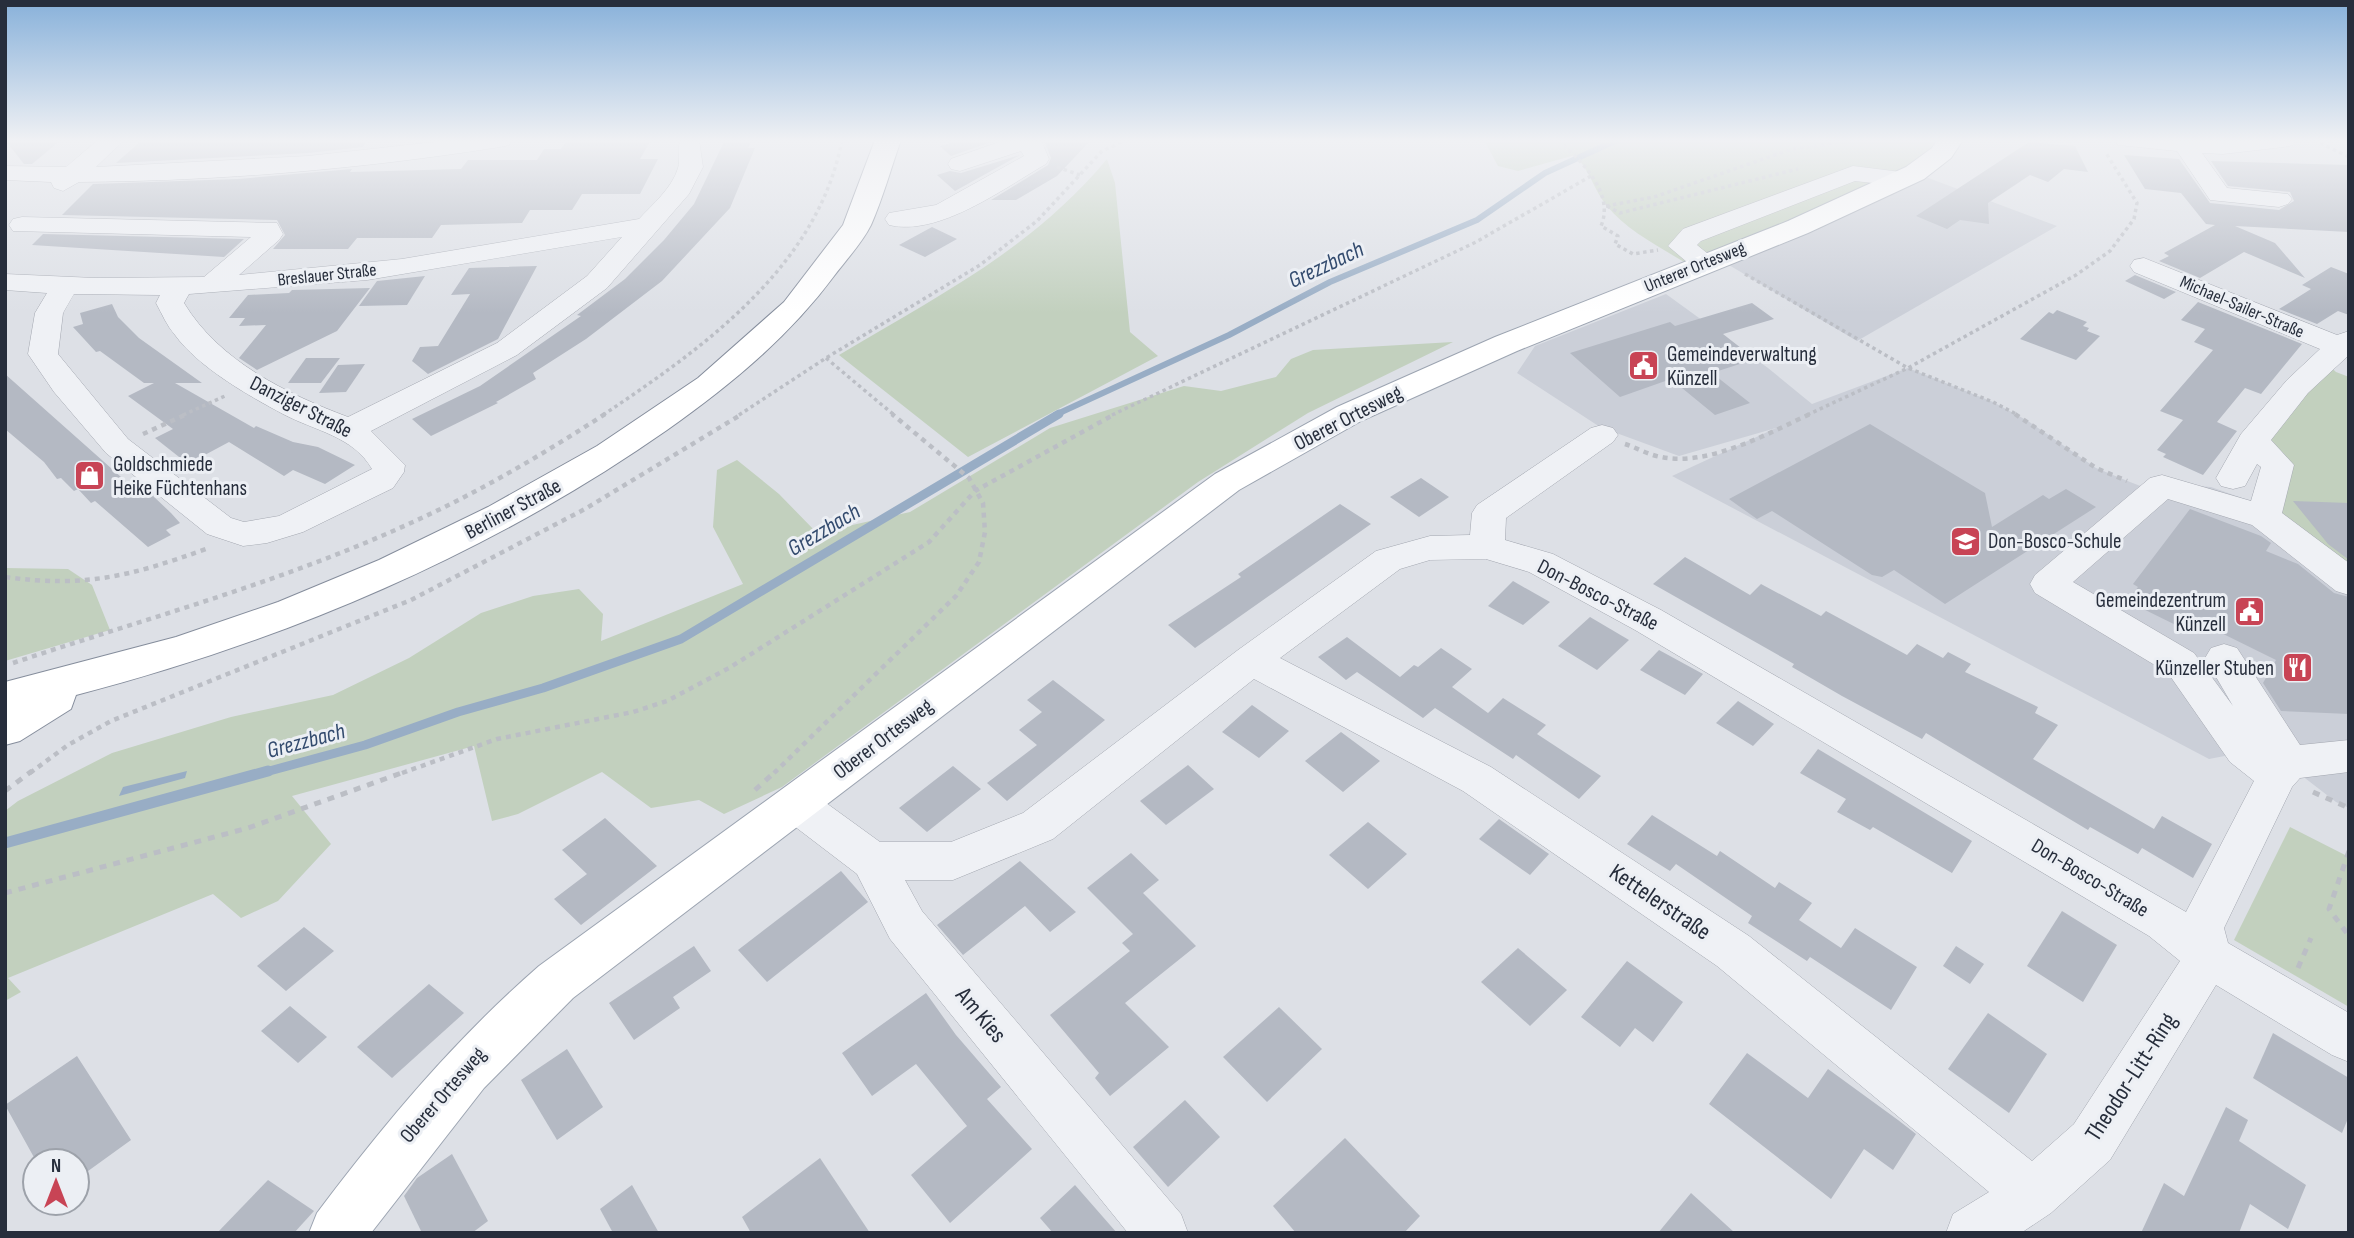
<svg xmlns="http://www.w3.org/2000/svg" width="2354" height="1238" font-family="'Sofia Sans Condensed',sans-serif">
<rect width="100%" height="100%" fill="#dde0e6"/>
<g fill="#cbcfd8">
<polygon points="1915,173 2057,226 1857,341 1717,258"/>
<polygon points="1666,294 1768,368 1812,404 1908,368 1993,402 2028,421 2096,468 2130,482 2169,497 2179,485 2211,487 2273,509 2349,582 2349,808 2336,802 2266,748 2209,759 1672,476 1776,428 1679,456 1600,427 1517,373 1535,346"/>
</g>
<g fill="#c2d0be">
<path d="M1484,140h466l-8,13 -250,114c-28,-18 -64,-35 -85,-61 -13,-15 -17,-36 -32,-51l-57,16 -20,-5z"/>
<path d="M1107,159l8,24 15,149 28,24 -190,101 -129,-102c100,-60 192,-105 268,-196z"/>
<polygon points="1453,342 1308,413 1198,482 782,787 724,814 699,800 651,808 602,772 518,814 492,821 474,746 292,796 331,844 278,901 241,918 213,894 8,978 21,992 5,1001 5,811 18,801 112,753 231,717 333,695 409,658 481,613 533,596 579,589 603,614 601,641 743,584 713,527 717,470 737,460 779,494 817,533 910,512 1050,428 1184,386 1221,391 1276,377 1291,359 1313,350"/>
<polygon points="2322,359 2336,372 2349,377 2349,582 2264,517 2278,466 2252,441"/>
<polygon points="5,568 68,569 92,585 110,630 5,661"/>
<polygon points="2290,827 2349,857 2349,1007 2234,940"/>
</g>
<polygon fill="#98adc5" points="187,771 185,778 119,796 123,787"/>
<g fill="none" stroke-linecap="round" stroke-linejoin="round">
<polyline stroke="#98adc5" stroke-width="6" points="1055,415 1229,335 1330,282 1477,220 1545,173 1617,140"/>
<polyline stroke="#98adc5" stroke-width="9" points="262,773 365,745 458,712 543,688 681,639 1059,414"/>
<polyline stroke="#98adc5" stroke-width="11" points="5,843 268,771"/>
</g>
<g fill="#b4b9c3">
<polygon points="5,140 61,140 32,164 24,164"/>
<polygon points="367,140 363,147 308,153 116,163 141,141"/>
<polygon points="651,140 640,159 658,159 640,194 582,194 572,210 530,210 522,223 441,225 432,238 357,238 348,249 273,249 285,235 277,220 62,215 93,184 238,179 352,169 350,172 461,169 468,160 537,160 544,149 561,149 566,141"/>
<polygon points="725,140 752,140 748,148 755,148 730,208 662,281 586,339 533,373 536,379 496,402 498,403 431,436 412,419 480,386 581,316 577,315 625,279 664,240 694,204"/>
<polygon points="962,140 997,140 951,156 940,146"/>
<polygon points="1044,140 1091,140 1057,176 1016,200 991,200 1048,165 1051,158"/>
<polygon points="2029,142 2075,146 2088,172 2064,169 2048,182 2030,175 1988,203 1989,224 1960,220 1947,229 1916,216"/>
<polygon points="1020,155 955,191 937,175 950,171 961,173"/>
<polygon points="2124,155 2179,159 2210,203 2279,210 2294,201 2290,192 2228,186 2211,161 2349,165 2349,232 2235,226 2275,243 2305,278 2244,252 2200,278 2159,261 2169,256 2164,253 2215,225 2206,224 2181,193 2145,189"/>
<polygon points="932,227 957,239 925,257 899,245"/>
<polygon points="43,234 244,239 224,257 32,245"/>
<polygon points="537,266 498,339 428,374 412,361 420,347 438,346 470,294 451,295 469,268"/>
<polygon points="2331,267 2349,274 2349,315 2338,311 2317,324 2279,309 2311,289 2302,285"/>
<polygon points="2135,275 2176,292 2164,299 2125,281"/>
<polygon points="425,276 407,305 359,306 377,281"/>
<polygon points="370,288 337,331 257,370 239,358 266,325 239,326 245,318 229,318 248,295 289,293 292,290"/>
<polygon points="2198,302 2302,344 2261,394 2245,388 2217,422 2237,431 2203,475 2163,457 2166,454 2157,450 2183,420 2160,411 2213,350 2194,342 2205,329 2181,320"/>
<polygon points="1752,303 1774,319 1723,334 1755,359 1712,373 1750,403 1715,415 1671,379 1620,397 1570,353 1670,322 1675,326"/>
<polygon points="112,304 118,317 139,338 202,383 175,383 254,428 256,426 293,442 318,447 355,465 325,484 293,470 284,476 229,442 188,464 155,438 173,429 128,396 154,383 144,383 100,351 96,352 73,327 83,324 80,313"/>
<polygon points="2057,310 2087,322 2083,326 2089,328 2087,331 2100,336 2076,360 2020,339 2049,312 2053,314"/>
<polygon points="306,358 340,358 321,383 288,383"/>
<polygon points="365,364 346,392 319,393 338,365"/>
<polygon points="5,374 130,485 134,484 149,496 152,495 171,513 180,523 166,530 171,535 148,547 95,501 91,503 78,489 74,491 61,478 57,479 44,462 5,429"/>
<polygon points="1870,424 1985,493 1992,527 2043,495 2049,499 2066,489 2096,507 1945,604 1894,570 1882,577 1872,575 1772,511 1757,519 1729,499"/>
<polygon points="1421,478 1449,497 1419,517 1390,497"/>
<polygon points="2293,501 2349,503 2349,560 2328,544"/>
<polygon points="1340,504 1371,524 1195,648 1168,625 1241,577 1238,574"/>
<polygon points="2190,509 2261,536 2271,543 2266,551 2298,564 2334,593 2349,597 2349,714 2281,711 2263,683 2276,660 2201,623 2194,634 2127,601 2138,587 2133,584"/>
<polygon points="1685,557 1750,595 1761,584 1821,616 1826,611 1907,655 1917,644 1943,658 1948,652 1971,664 1965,672 2038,707 2035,713 2058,725 2033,759 2154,829 2162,816 2212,844 2193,878 2142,848 2138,854 2090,827 2088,830 1926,733 1922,739 1842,696 1792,667 1794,664 1653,584"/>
<polygon points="1513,581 1550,602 1523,625 1488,606"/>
<polygon points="1590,617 1629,640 1597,670 1558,646"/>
<polygon points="1347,637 1400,677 1414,665 1418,667 1441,648 1472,669 1452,687 1488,713 1503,698 1546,725 1537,734 1601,776 1579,799 1516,755 1513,759 1435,708 1423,718 1357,672 1346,680 1318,657"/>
<polygon points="1659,650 1703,674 1685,695 1640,670"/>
<polygon points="1053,680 1105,720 1007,801 987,783 1037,745 1019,730 1042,712 1027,700"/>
<polygon points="1738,701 1774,724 1753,746 1716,723"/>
<polygon points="1252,705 1289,731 1259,758 1222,732"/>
<polygon points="1341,732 1380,761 1343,792 1305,761"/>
<polygon points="1818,749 1972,841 1952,873 1873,827 1870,830 1837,812 1846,799 1800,773"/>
<polygon points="1188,765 1214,789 1166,825 1140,801"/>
<polygon points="953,766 981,789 927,832 899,808"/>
<polygon points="1652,815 1717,856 1720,851 1775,888 1779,882 1812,903 1799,920 1841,948 1855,928 1917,967 1891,1010 1810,957 1807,961 1748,923 1752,916 1676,864 1670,871 1627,844"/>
<polygon points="605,818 657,866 581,925 554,899 587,874 562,850"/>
<polygon points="1499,819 1549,854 1530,875 1479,839"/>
<polygon points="1368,822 1407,854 1368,889 1329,855"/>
<polygon points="1131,853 1159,880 1143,893 1196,946 1125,1003 1169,1047 1110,1096 1095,1078 1099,1073 1050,1015 1130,951 1122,943 1133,934 1087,888"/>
<polygon points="1020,861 1076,912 1050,932 1025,906 963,955 937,925"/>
<polygon points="841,871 868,902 767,982 738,950"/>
<polygon points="2062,911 2117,945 2083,1002 2027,966"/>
<polygon points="304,927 334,951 286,991 257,966"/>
<polygon points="694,946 711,971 673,997 680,1008 634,1040 609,1003"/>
<polygon points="1956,946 1984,964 1970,984 1943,966"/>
<polygon points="1518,948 1567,990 1530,1026 1481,982"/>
<polygon points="1627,961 1683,1002 1653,1042 1635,1028 1620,1047 1581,1017"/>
<polygon points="429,984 464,1013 392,1078 357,1047"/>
<polygon points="926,993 956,1035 1001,1087 987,1099 1032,1149 950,1223 911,1175 967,1126 916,1064 872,1096 842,1053"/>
<polygon points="290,1006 327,1037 298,1063 261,1031"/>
<polygon points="1279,1007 1322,1049 1267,1102 1223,1057"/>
<polygon points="1988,1013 2047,1054 2009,1113 1948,1069"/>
<polygon points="2273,1033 2349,1078 2349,1116 2342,1133 2253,1078"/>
<polygon points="567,1049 603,1107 557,1140 521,1080"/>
<polygon points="1747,1053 1808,1098 1828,1069 1898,1120 1916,1134 1893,1170 1864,1149 1831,1199 1709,1104"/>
<polygon points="77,1056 131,1140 77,1179 77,1161 36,1161 5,1105"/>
<polygon points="1185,1100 1220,1137 1168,1187 1133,1147"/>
<polygon points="2226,1107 2248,1120 2239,1141 2306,1185 2288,1229 2250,1204 2239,1233 2141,1233 2164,1183 2184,1196"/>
<polygon points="1345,1138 1420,1216 1404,1233 1296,1233 1273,1206"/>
<polygon points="452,1154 488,1221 472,1233 422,1233 404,1196 417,1178"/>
<polygon points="820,1158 870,1233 751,1233 742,1217"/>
<polygon points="268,1180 314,1211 294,1233 217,1233"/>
<polygon points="632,1185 659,1233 613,1233 600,1209"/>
<polygon points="1075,1185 1117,1233 1053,1233 1040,1218"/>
<polygon points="1691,1193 1735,1233 1658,1233"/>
</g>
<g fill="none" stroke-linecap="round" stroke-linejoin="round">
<defs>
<g id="minor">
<path d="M98,140h26l-28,27 212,-11 145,-16h59l-3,5 -9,2c-139,22 -280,34 -421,35l-16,9 -9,-3 -3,-6 -46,-2v-14l61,1z"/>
<path d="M681,140h18l4,27 -14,27 -82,94 -90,67 -146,76 34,34 -1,7 -11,16 -90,44 -36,11 -24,3 -36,-12 -101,-81 -52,-61 -26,-38 7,-41 12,-20 -42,-3v-16l90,4 109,-1 47,-40 -238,-6 -4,-6 4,-6 9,-2 255,6 6,11 -4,6 -40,35 163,-16 237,-40c14,-15 33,-31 39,-51 3,-9 -2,-19 3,-28zM622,237l-35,39 -90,67 -149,74c-61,-23 -129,-56 -164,-114l5,-9 178,-14zM74,294l86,1 -4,8c6,11 11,23 19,32 23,32 74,61 108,79 32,17 70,22 89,55l-93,47 -35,6 -13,-4 -103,-79 -70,-85 5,-41z"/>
<path d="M1005,140h36l8,19 -3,5c-42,24 -107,73 -157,61l-4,-6 4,-6 47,-8 88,-49 -3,-5 -61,20 -9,-2 -3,-5 3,-5z"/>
<polygon points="2115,140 2296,140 2293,145 2284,147 2223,154 2202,153 2227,188 2288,194 2292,199 2288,204 2279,207 2210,200 2177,151 2118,145"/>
<polygon points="1853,166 1909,173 1913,178 1909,183 1900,186 1855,181 1701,241 1697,245 1718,262 1714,268 1694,268 1668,246 1683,229"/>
<path d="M2144,258l193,77 12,-4v24l-41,38 -37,47 23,25 -12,48 67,50v32l-13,-4 -84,-66 -84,-26 -95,83 121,71 39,53 -28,-48 6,-10 13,-4 13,4 63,97 49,-5v32l-49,6 -8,9 -68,141 4,15 121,70v49l-17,-7 -116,-70 -106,175 -59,53 -30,20h-75l7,-19 36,-22 -272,-226 -254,-175 -209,-112 -201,160 -100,41h-48l17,31 259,303 7,19h-60l-238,-294 -33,-65 -76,-58 -6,-12 6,-12 15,-5 15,5 69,50h71l72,-29 215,-163 138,-99 54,-15 40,-1 2,-22 5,-8 114,-77 11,-3 11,3 5,7 -5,7 -107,76 -1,22 48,14 108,56 525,302 68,-131 -24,-19 -62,-89 -133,-80 -5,-9 5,-9 115,-97 12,-3 89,26 10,-34 -4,-3 -12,22 -12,3 -12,-3 -5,-8 25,-44 46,-54 33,-31 -186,-77 -4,-6 4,-6zM1486,559l43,13 106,58 514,306 31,25 -106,163 -42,37 -283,-225 -258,-169 -211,-109 120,-89 30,-9z"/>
</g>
<path id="major" d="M1937,140h26l-12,18 -27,21 -116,54 -291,118 -156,70 -122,69 -666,508 -89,90 -113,145h-62l8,-20c67,-89 137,-173 222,-247l676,-492 122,-67 158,-70 293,-116 118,-54 26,-19z"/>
<path id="highway" d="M875,140h26c-10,28 -18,58 -30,85 -9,18 -25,35 -37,51 -46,62 -105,110 -167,154 -177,124 -383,211 -591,265l-5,14 -51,32 -15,4v-63l171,-45 102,-35 101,-42 109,-53 109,-61 101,-68 86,-76 59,-77z"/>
</defs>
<use href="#minor" stroke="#a3a7b0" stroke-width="1"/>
<use href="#major" stroke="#9ca4b1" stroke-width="2"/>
<use href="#highway" stroke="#858d9c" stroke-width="2"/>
<g stroke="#bbbec5" stroke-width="3.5" stroke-dasharray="3.5 3.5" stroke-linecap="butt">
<path d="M1559,140c22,21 56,53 42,86l17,10 -3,8 18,10 25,-4"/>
<polyline points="2314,140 2349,157"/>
<polyline points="1057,167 1080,175"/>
<polyline points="1606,206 1654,197 1792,149 1856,140"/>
<polyline points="1607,206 1620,213 1798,169"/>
<polyline points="1745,274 1908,368 1993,402 2018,415"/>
<polyline points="826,358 894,415"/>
<polyline points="183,415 225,396"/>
<path d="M603,415c100,-67 215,-148 239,-275"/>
<polyline points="739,415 826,358 980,265 1037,221 1102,151 1126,140"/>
<polyline points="1112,415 1476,242 1591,176"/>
<polyline points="1807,415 1908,368 2076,275 2110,251 2134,219 2137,203 2106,153"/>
</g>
<g stroke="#bbbec5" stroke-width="4.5" stroke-dasharray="5 5" stroke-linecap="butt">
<polyline points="2015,414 2096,468 2127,481"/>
<polyline points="143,434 187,414"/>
<path d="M1625,444c12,4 24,11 36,13 47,10 108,-24 149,-43"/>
<path d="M5,577c80,11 126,-1 201,-28"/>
<path d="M13,663c134,-45 273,-82 402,-142 66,-30 130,-68 190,-107"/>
<polyline points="30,773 68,745 111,721 411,600 585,509 742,414"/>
<polyline points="402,773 497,739 633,712 667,701 729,668 929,542 975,491 1115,414"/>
<polyline points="774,773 956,596 979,562 985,532 983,503 969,478 892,414"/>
</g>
<g stroke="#bbbec5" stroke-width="5" stroke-dasharray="7 7" stroke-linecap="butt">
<polyline points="755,790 776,771"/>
<polyline points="5,791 32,771"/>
<polyline points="2313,792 2349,808"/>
<polyline points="2349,851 2329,909 2349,936"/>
<polyline points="5,893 248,828 407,771"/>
<polyline points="2298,968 2311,938"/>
</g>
<use href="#minor" fill="#eff1f5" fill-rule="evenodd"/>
<use href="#major" fill="#fff" fill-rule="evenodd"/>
<use href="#highway" fill="#fff" fill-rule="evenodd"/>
</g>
<linearGradient id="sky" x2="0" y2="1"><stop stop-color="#88b1da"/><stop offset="0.45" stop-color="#f0f1f4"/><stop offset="1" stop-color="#f0f1f4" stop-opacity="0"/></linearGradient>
<rect width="2354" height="313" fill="url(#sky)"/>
<defs>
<symbol id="civic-square" viewBox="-11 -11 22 22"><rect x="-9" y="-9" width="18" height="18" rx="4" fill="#c84455" stroke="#eceff4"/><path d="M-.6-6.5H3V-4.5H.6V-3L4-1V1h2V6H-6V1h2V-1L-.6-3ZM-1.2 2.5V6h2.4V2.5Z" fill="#fff"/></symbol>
<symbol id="shop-square" viewBox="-11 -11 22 22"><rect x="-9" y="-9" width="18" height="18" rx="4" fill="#c84455" stroke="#eceff4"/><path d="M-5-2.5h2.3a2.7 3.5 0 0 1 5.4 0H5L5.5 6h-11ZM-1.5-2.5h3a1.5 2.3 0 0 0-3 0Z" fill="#fff"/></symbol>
<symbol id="school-square" viewBox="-11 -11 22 22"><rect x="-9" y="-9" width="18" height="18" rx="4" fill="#c84455" stroke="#eceff4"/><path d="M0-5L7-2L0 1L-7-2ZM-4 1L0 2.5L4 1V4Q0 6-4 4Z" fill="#fff"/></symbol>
<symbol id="restaurant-square" viewBox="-11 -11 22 22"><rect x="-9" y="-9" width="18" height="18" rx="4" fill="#c84455" stroke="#eceff4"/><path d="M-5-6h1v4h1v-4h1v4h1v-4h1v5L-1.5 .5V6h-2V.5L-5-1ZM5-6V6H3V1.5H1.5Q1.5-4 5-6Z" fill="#fff"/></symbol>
</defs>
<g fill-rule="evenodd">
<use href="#civic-square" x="1626" y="348" width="35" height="35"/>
<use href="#shop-square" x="72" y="458" width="35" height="35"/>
<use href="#school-square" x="1948" y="524" width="35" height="35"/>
<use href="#civic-square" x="2232" y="594" width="35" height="35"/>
<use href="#restaurant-square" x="2280" y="650" width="35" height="35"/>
</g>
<g text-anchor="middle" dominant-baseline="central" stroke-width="6" stroke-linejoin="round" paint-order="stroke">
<g font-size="18" fill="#272e3c" stroke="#eceff4">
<text transform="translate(1695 267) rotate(-22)">Unterer Ortesweg</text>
<text transform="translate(327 275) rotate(-6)">Breslauer Straße</text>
<text transform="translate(2242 307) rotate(23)">Michael-Sailer-Straße</text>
</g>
<g font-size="21" fill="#272e3c" stroke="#eceff4" text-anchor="start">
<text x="1667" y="354">Gemeindeverwaltung<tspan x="1667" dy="24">Künzell</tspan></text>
<text x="113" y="464">Goldschmiede<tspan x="113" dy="24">Heike Füchtenhans</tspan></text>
<text x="1988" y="541">Don-Bosco-Schule</text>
<text x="2226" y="600" text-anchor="end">Gemeindezentrum<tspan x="2226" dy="24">Künzell</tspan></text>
<text x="2274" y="668" text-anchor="end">Künzeller Stuben</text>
</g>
<g font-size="21" fill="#272e3c" stroke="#eceff4">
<text transform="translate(301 407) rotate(27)">Danziger Straße</text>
<text transform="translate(1348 418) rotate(-27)">Oberer Ortesweg</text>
<text transform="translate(513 509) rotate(-28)">Berliner Straße</text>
<text transform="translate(1598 595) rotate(27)">Don-Bosco-Straße</text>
<text transform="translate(883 739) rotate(-37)">Oberer Ortesweg</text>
<text transform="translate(2090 878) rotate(31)">Don-Bosco-Straße</text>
<text transform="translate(443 1095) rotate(-49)">Oberer Ortesweg</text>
</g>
<g font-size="23" font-style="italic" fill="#334b6e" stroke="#eceff4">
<text transform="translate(1326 265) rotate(-25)">Grezzbach</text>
<text transform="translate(824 530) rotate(-31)">Grezzbach</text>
<text transform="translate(306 741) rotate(-15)">Grezzbach</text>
</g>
<g font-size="24" fill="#272e3c" stroke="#eceff4">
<text transform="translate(1660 902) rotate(34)">Kettelerstraße</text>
<text transform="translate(981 1015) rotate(50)">Am Kies</text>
<text transform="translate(2131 1077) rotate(-57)">Theodor-Litt-Ring</text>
</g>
</g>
<rect width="2354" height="1238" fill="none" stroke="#272e3c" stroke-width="14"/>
<g transform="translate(56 1182)"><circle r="33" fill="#eceff4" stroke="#9da2aa" stroke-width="2"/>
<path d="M0-5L12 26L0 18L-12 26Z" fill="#c84455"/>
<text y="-10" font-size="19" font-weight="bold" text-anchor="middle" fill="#272e3c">N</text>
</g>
</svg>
